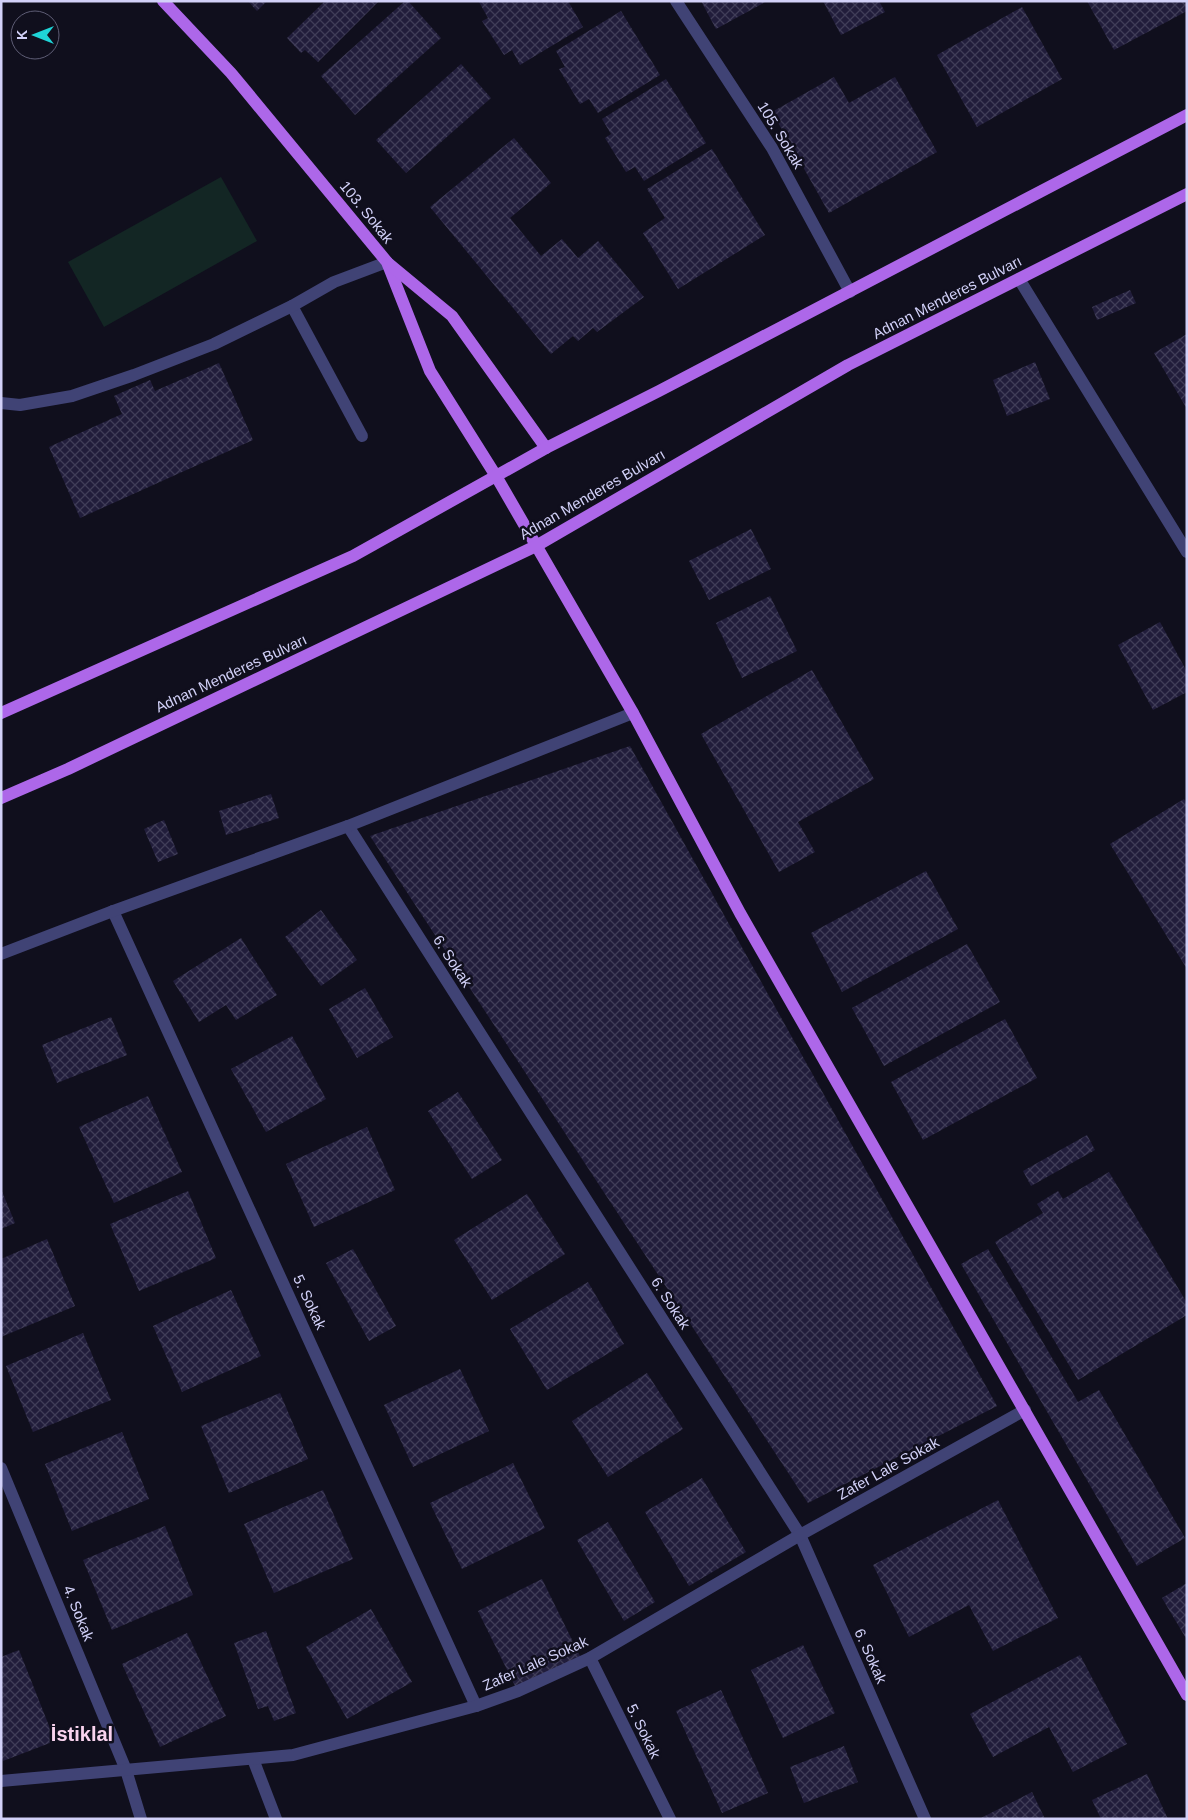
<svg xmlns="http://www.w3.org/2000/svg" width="1188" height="1820" font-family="Arial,sans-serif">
<defs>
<pattern id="building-cross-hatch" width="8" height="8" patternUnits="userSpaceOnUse" patternTransform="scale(1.25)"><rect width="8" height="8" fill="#211d3b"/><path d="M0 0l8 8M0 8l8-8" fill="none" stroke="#403d58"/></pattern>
</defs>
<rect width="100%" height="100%" fill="#100f1d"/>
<polygon fill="#132624" points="221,177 257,241 104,327 68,262"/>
<g fill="url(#building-cross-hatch)">
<polygon points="248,1 267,1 257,11"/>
<polygon points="325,1 379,1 318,62 305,50 301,53 287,38"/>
<polygon points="405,1 408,1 441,38 355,115 321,76"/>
<polygon points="480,1 568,1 583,27 520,65 512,50 504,55 482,21 488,18 479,2"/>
<polygon points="701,1 767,1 716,29"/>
<polygon points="823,1 879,1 885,12 841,35"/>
<polygon points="1087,1 1187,1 1187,11 1114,50"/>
<polygon points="1022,7 1062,79 977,127 937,55"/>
<polygon points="621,11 660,75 598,113 589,99 580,104 559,69 565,67 556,51"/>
<polygon points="461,64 491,98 406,173 376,140"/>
<polygon points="834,77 849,103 895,77 937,152 829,213 772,112"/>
<polygon points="666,79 706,143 644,181 635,167 626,172 605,138 611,134 602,119"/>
<polygon points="514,138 551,183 510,218 541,256 562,239 578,258 598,241 644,297 597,332 593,328 578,341 573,336 551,354 430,207"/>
<polygon points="712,149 765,235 678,289 643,233 665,218 647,189"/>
<polygon points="1130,290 1136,303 1097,320 1092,307"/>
<polygon points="1187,334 1187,409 1154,353"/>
<polygon points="1035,362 1050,399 1007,416 993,380"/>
<polygon points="219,363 253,440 80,518 49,447 122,414 114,396 150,380 155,391"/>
<polygon points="751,529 771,569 709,600 689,561"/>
<polygon points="770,596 797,651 742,678 716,623"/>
<polygon points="1160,622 1187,672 1187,692 1153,710 1118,645"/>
<polygon points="812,670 874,779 798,822 815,852 779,872 701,734"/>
<polygon points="630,746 997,1406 808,1503 370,836"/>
<polygon points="271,794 279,818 226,835 219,811"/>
<polygon points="1184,799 1187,804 1187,969 1110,844"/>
<polygon points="164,820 178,854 158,862 144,829"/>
<polygon points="926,871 958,929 842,992 811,933"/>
<polygon points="321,910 357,960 321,986 285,937"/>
<polygon points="241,938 277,995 236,1020 226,1005 199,1022 173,981"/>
<polygon points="967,944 1000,1002 884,1066 852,1008"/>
<polygon points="365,988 393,1037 357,1058 329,1009"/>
<polygon points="111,1017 127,1055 57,1083 42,1045"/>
<polygon points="1005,1019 1037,1078 923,1140 891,1082"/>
<polygon points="292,1036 326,1099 266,1132 231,1069"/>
<polygon points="458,1092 502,1160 472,1179 428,1111"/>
<polygon points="148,1096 182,1172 114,1203 79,1127"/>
<polygon points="367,1127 395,1190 314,1227 286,1164"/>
<polygon points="1087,1135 1095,1150 1031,1186 1023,1171"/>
<polygon points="1109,1172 1187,1303 1187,1315 1078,1380 995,1242 1043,1213 1037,1204 1058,1191 1063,1199"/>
<polygon points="1,1189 15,1223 1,1229"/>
<polygon points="188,1191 216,1258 139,1291 110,1224"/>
<polygon points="527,1194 565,1254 492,1300 454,1240"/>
<polygon points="47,1239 75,1306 1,1337 1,1259"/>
<polygon points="353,1249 396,1326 369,1341 326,1263"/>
<polygon points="988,1249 1078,1402 1099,1390 1185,1538 1137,1566 961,1264"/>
<polygon points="588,1282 624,1344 547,1390 510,1329"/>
<polygon points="231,1290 261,1356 182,1392 153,1326"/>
<polygon points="83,1333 111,1400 33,1432 6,1366"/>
<polygon points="460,1369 489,1431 413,1467 384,1405"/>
<polygon points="647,1373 683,1429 608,1477 572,1421"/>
<polygon points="280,1393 308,1459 229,1493 201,1426"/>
<polygon points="122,1432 149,1499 72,1531 45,1464"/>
<polygon points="513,1463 545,1528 462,1569 430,1503"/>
<polygon points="702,1478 746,1552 689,1586 645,1512"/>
<polygon points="323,1490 353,1559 274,1593 244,1524"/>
<polygon points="998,1500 1058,1618 993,1651 969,1605 909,1637 873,1565"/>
<polygon points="608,1522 655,1602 624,1621 577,1540"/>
<polygon points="165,1526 193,1595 112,1630 83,1560"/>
<polygon points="542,1579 581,1658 517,1690 478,1611"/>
<polygon points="1187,1583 1187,1640 1162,1598"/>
<polygon points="371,1609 412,1682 347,1719 306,1647"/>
<polygon points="266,1631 296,1713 274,1721 268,1706 258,1709 234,1643"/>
<polygon points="187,1633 226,1716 160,1747 122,1664"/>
<polygon points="803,1645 835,1713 783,1738 751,1670"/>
<polygon points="19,1650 55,1741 3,1761 1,1756 1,1657"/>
<polygon points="1080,1655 1127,1744 1073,1772 1049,1727 993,1757 970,1714"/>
<polygon points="721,1690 768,1793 722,1813 676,1711"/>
<polygon points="844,1746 858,1782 804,1803 790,1767"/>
<polygon points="1147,1774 1168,1819 1101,1819 1092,1800"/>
<polygon points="1032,1792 1045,1819 979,1819"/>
</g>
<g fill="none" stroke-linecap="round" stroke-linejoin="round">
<g stroke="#404375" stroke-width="12">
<polyline points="676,1 772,148 850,292"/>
<polyline points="1019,279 1187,552"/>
<polyline points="292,306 362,436"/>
<polyline points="1,403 20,405 72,396 134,375 214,344 292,306 334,282 387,262"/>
<polyline points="348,826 800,1535 925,1819"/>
<polyline points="113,911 476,1706"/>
<polyline points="1,954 113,911 348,826 633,713"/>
<polyline points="1,1468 126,1770 141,1819"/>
<polyline points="590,1658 670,1819"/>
<polyline points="253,1759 276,1819"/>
<polyline points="1,1781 293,1755 476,1706 518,1691 590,1658 800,1535 1025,1410"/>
</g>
<g stroke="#ad67e9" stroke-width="12">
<polyline points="163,1 231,73 387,262 430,371 496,476 633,713 740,913 1187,1695"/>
<polyline points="388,263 452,316 546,448"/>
<polyline points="1,713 353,556 546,448 659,391 1187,115"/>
<polyline points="1,798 68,769 536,546 848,365 1187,194"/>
</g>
</g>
<g text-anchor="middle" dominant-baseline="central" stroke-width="5" stroke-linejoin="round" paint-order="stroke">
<g font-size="15" fill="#d2d1f8" stroke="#100f1d">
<text transform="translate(781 135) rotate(59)">105. Sokak</text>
<text transform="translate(367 212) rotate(51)">103. Sokak</text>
<text transform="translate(947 297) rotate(-27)">Adnan Menderes Bulvarı</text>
<text transform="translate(592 494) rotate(-30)">Adnan Menderes Bulvarı</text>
<text transform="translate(231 673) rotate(-25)">Adnan Menderes Bulvarı</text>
<text transform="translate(453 961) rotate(57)">6. Sokak</text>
<text transform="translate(310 1302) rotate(65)">5. Sokak</text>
<text transform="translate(671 1303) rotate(57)">6. Sokak</text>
<text transform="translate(888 1468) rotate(-29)">Zafer Lale Sokak</text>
<text transform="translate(79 1613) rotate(68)">4. Sokak</text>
<text transform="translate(871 1656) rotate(66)">6. Sokak</text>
<text transform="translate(535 1663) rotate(-24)">Zafer Lale Sokak</text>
<text transform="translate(644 1731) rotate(64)">5. Sokak</text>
</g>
<g font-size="20" font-weight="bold" fill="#f9d3ee" stroke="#100f1d">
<text x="82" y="1734">İstiklal</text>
</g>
</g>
<rect width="1188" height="1820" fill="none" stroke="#d2d1f8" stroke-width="5"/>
<g transform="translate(35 35) rotate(270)"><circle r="24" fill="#100f1d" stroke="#5e5d75"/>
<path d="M0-4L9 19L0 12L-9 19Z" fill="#1fd4d7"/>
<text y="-8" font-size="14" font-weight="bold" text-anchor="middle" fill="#d2d1f8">K</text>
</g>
</svg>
